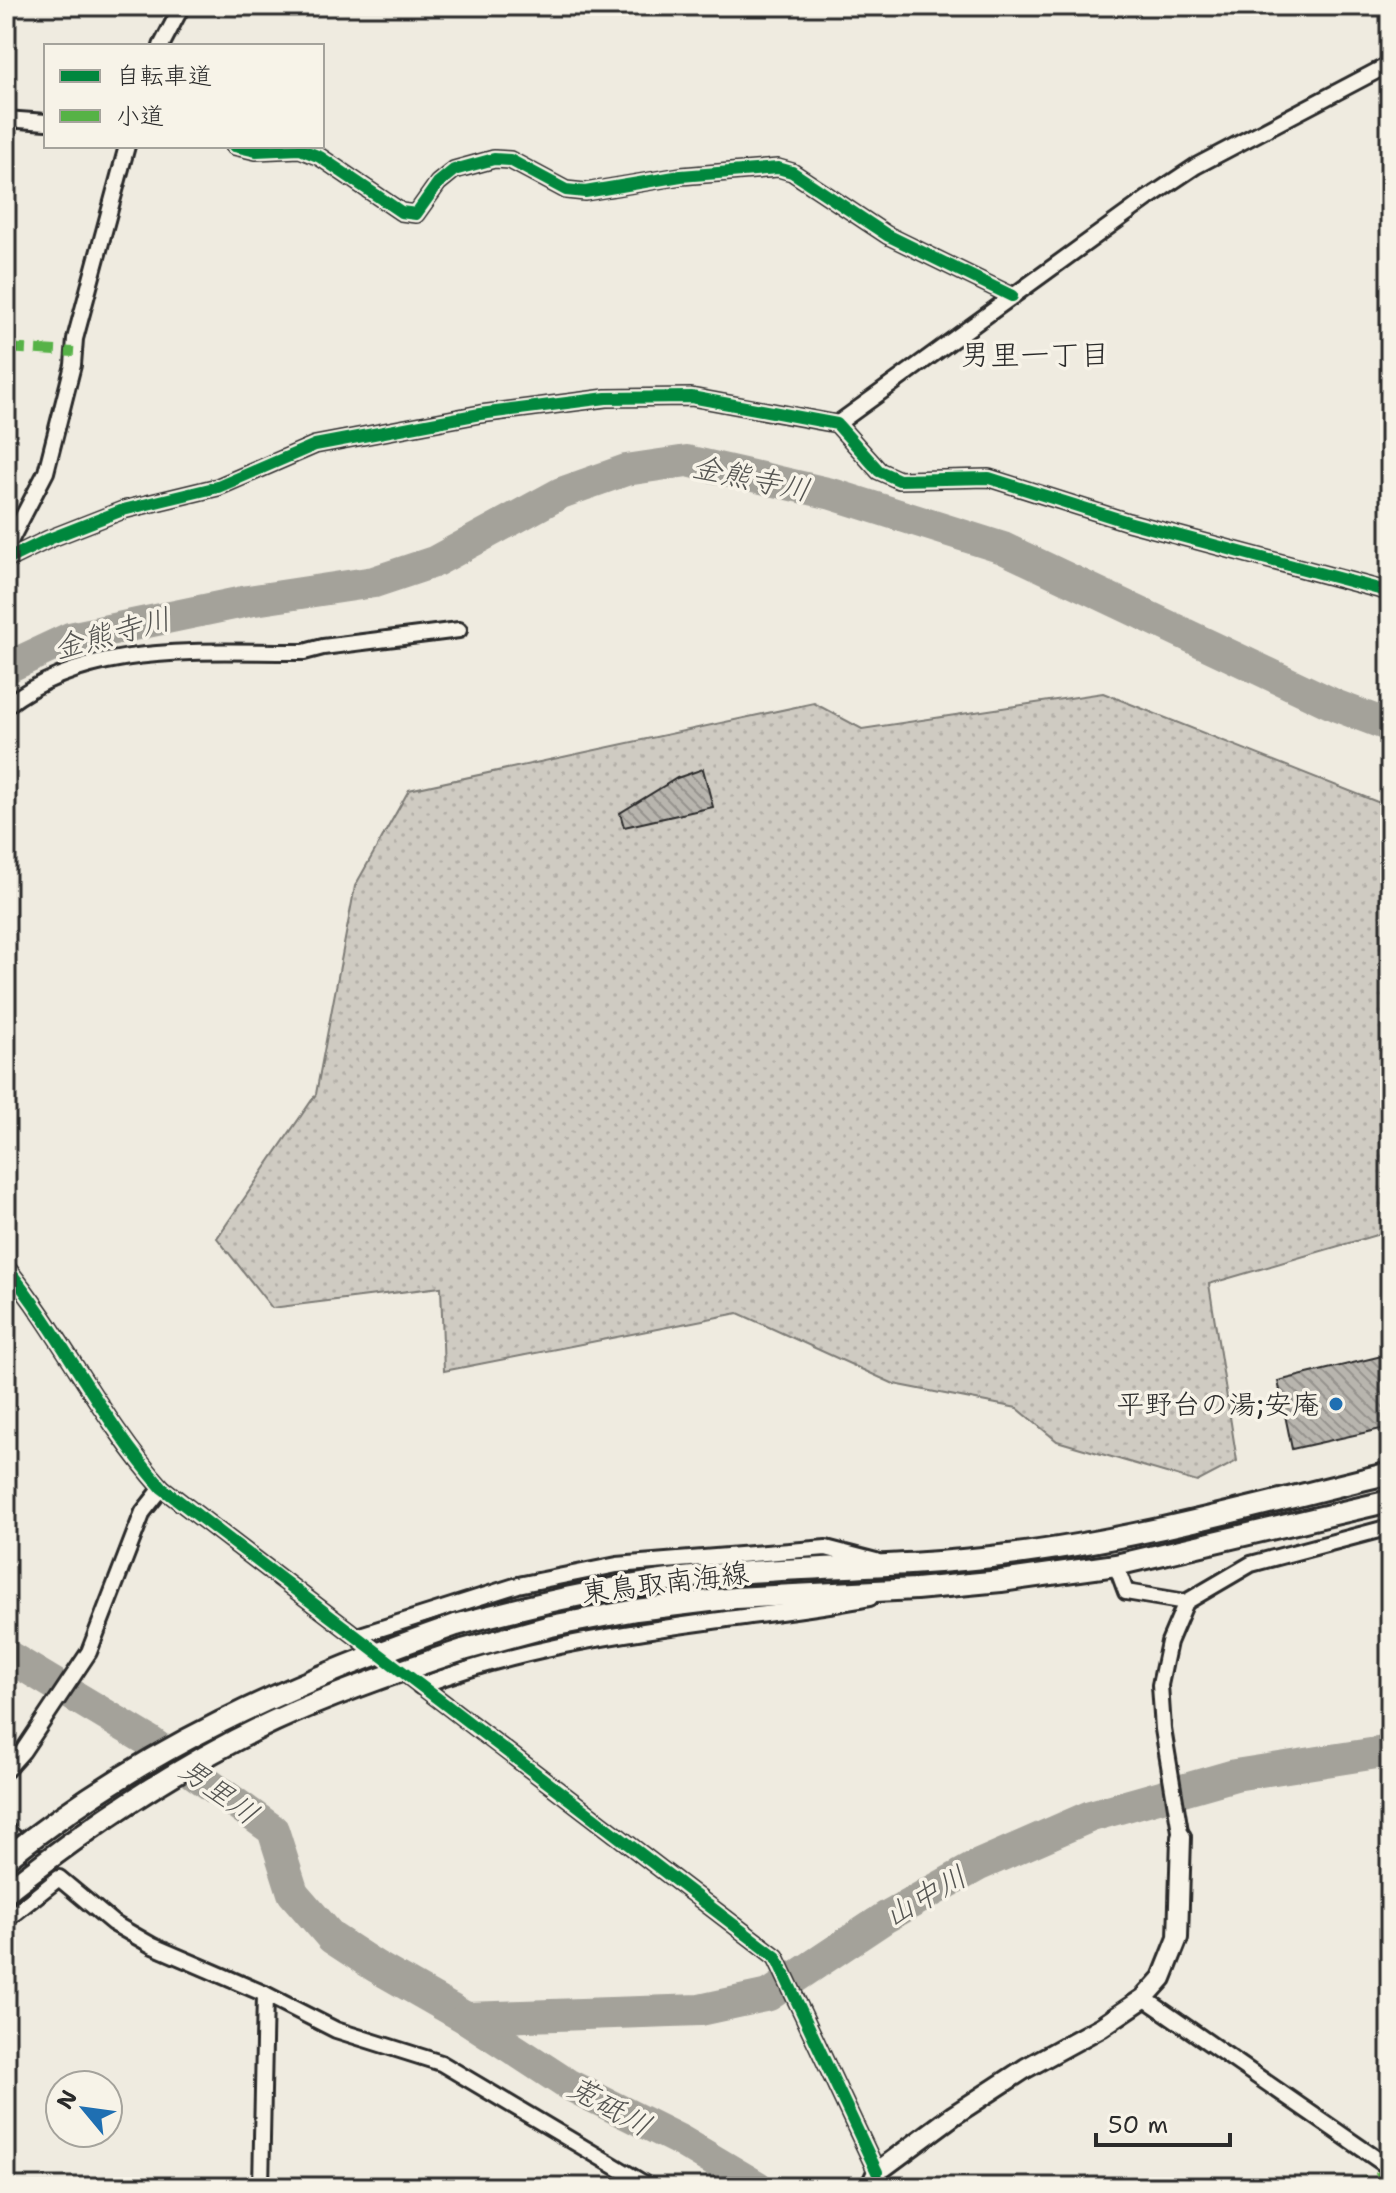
<svg xmlns="http://www.w3.org/2000/svg" width="1396" height="2193" font-family="'Shantell Sans','Klee One',sans-serif">
<defs>
<pattern id="grass-dots" width="8" height="8" patternUnits="userSpaceOnUse" patternTransform="scale(2)"><rect width="8" height="8" fill="#cfcbc2"/><path d="M2 2h.1M6 6h.1" fill="none" stroke="#b2aea7" stroke-width="1.8" stroke-linecap="round"/></pattern>
<pattern id="building-back-hatch" width="6" height="6" patternUnits="userSpaceOnUse" patternTransform="scale(2)"><rect width="6" height="6" fill="#b8b5ae"/><path d="M-1 5l2 2M0 0l6 6M5-1l2 2" fill="none" stroke="#96938e"/></pattern>
</defs>
<rect width="100%" height="100%" fill="#efebe0"/>
<filter id="ink" filterUnits="userSpaceOnUse"><feTurbulence type="fractalNoise" baseFrequency=".0125" numOctaves="2"/><feDisplacementMap in="SourceGraphic" scale="16" xChannelSelector="R" yChannelSelector="G"/><feConvolveMatrix kernelMatrix="1 2 1 2 8 2 1 2 1" color-interpolation-filters="sRGB"/></filter>
<g filter="url(#ink)">
<polygon fill="url(#grass-dots)" stroke="#7d7b76" stroke-width="2" points="1103,693 1390,807 1390,1231 1209,1284 1237,1461 1197,1482 1057,1441 1017,1408 894,1384 738,1313 444,1371 441,1287 272,1308 217,1238 316,1094 355,886 409,790 814,703 862,729"/>
<g fill="none" stroke-linecap="round" stroke-linejoin="round">
<g stroke="#a4a29a" stroke-width="32">
<polyline points="6,668 70,638 248,601 374,582 434,562 561,493 626,470 687,461 832,494 1003,548 1337,706 1390,726"/>
<polyline points="6,1655 149,1741 273,1830 293,1893 332,1938 375,1966 466,2018 567,2084 679,2140 758,2187"/>
<polyline points="466,2018 700,2010 769,1995 886,1917 979,1865 1091,1816 1235,1775 1390,1751"/>
</g>
</g>
<g fill="url(#building-back-hatch)" stroke="#2b2b2b" stroke-width="2">
<polygon points="703,769 713,807 624,827 620,813 677,778"/>
<polygon points="1390,1354 1390,1427 1292,1449 1278,1381"/>
</g>
<g fill="none" stroke-linecap="round" stroke-linejoin="round">
<defs>
<g id="minor">
<polyline points="161,46 182,6"/>
<polyline points="6,119 46,122"/>
<polyline points="234,146 256,151 300,149 320,157 401,212 416,214 438,183 454,170 494,159 510,160 566,190 585,192 681,176 778,168 792,172 887,235 1012,296"/>
<polyline points="837,424 1148,198 1196,166 1390,64"/>
<polyline points="6,549 46,472 73,365 75,339 127,146"/>
<polyline points="6,560 49,539 123,510 218,487 315,445 480,414 606,398 691,397 837,424 879,471 899,480 989,478 1128,522 1390,592"/>
<path d="M6,706c84,-66 198,-53 298,-54l19,-5 136,-17"/>
<path d="M6,1267c57,70 96,154 156,221l614,469 101,215"/>
<polyline points="1116,1565 1126,1592 1186,1602 1251,1564 1390,1527"/>
<polyline points="357,1636 518,1585 617,1565 826,1548 876,1561"/>
<path d="M420,1686c91,-35 190,-51 286,-64 55,-8 110,-13 164,-24"/>
<polyline points="6,1770 23,1751 89,1652 143,1512 162,1488"/>
<polyline points="6,1830 47,1867"/>
<polyline points="1181,1837 1163,1729 1160,1685 1169,1642 1186,1602"/>
<polyline points="6,1920 59,1878 113,1923 153,1946 265,1994 336,2030 441,2063 650,2187"/>
<polyline points="1144,1998 1390,2168"/>
<polyline points="261,2187 265,1994"/>
</g>
<polyline id="tertiary" points="870,2187 877,2172 954,2115 1026,2068 1101,2027 1144,1998 1162,1978 1178,1938 1181,1837"/>
<g id="secondary">
<path d="M456,1625c91,-25 183,-45 278,-52 89,-7 178,-6 266,-17 132,-15 261,-52 390,-83"/>
<polyline points="463,1650 551,1626 636,1610 735,1598 916,1589 1001,1581 1116,1565 1390,1501"/>
</g>
</defs>
<use href="#minor" stroke="#2b2b2b" stroke-width="20"/>
<use href="#tertiary" stroke="#2b2b2b" stroke-width="24"/>
<use href="#secondary" stroke="#2b2b2b" stroke-width="26"/>
<use href="#minor" stroke="#f7f3e8" stroke-width="14"/>
<use href="#tertiary" stroke="#f7f3e8" stroke-width="18"/>
<use href="#secondary" stroke="#f7f3e8" stroke-width="20"/>
<defs>
<g id="secondary-bridge">
<path d="M6,1859c135,-110 287,-177 450,-234"/>
<path d="M6,1892c83,-66 172,-126 268,-171 61,-28 125,-50 189,-71"/>
</g>
</defs>
<use href="#secondary-bridge" stroke="#2b2b2b" stroke-width="26" stroke-linecap="butt"/>
<use href="#secondary-bridge" stroke="#f7f3e8" stroke-width="20"/>
<g stroke="#56b246" stroke-width="10" stroke-dasharray="20 10" stroke-linecap="butt">
<polyline points="6,348 74,352"/>
<polyline points="1348,2187 1390,2173"/>
</g>
<defs>
<g id="cycleway">
<polyline points="234,146 256,151 300,149 320,157 401,212 416,214 438,183 454,170 494,159 510,160 566,190 585,192 681,176 778,168 792,172 887,235 1012,296"/>
<polyline points="6,560 49,539 123,510 218,487 315,445 480,414 606,398 691,397 837,424 879,471 899,480 989,478 1128,522 1390,592"/>
<path d="M6,1267c57,70 96,154 156,221l614,469 101,215"/>
</g>
</defs>
<use href="#cycleway" stroke="#f7f3e8" stroke-width="17"/>
<use href="#cycleway" stroke="#00873e" stroke-width="12"/>
</g>
</g>
<circle fill="#1f6fb2" stroke="#f7f3e8" stroke-width="3" cx="1336" cy="1404" r="8"/>
<g text-anchor="middle" dominant-baseline="central" stroke-width="7" stroke-linejoin="round" paint-order="stroke">
<g font-size="28" fill="#2b2b2b" stroke="#f7f3e8" text-anchor="end">
<text x="1320" y="1404">平野台の湯;安庵</text>
</g>
<g font-size="28" fill="#2b2b2b" stroke="#f7f3e8">
<text transform="translate(665 1582) rotate(-7)">東鳥取南海線</text>
</g>
<g font-size="30" fill="#2b2b2b" stroke="#f7f3e8">
<text x="1035" y="354">男里一丁目</text>
</g>
<g font-size="30" font-style="italic" fill="#555552" stroke="#f7f3e8">
<text transform="translate(751 478) rotate(12)">金熊寺川</text>
<text transform="translate(112 633) rotate(-15)">金熊寺川</text>
<text transform="translate(219 1791) rotate(36)">男里川</text>
<text transform="translate(925 1896) rotate(-30)">山中川</text>
<text transform="translate(610 2106) rotate(29)">莵砥川</text>
</g>
</g>
<rect width="1396" height="2193" fill="none" stroke="#f7f3e8" stroke-width="32"/>
<rect x="16" y="16" width="1364" height="2161" fill="none" stroke="#2b2b2b" stroke-width="3" filter="url(#ink)"/>
<rect x="44" y="44" width="280" height="104" fill="#f7f3e8" stroke="#a5a39c" stroke-width="2"/>
<rect x="60" y="70" width="40" height="12" fill="#00873e" stroke="#a5a39c" stroke-width="2"/>
<text x="116" y="84" font-size="24" fill="#2b2b2b">自転車道</text>
<rect x="60" y="110" width="40" height="12" fill="#56b246" stroke="#a5a39c" stroke-width="2"/>
<text x="116" y="124" font-size="24" fill="#2b2b2b">小道</text>
<g transform="translate(84 2109) rotate(299)"><circle r="38" fill="#f7f3e8" stroke="#a5a39c" stroke-width="2"/>
<path d="M0-6L14 30L0 20L-14 30Z" fill="#1f6fb2"/>
<text y="-12" font-size="22" font-weight="bold" text-anchor="middle" fill="#2b2b2b">N</text>
</g>
<path d="M1096 2133v12h134v-12" fill="none" stroke="#2b2b2b" stroke-width="4"/>
<text x="1108" y="2133" font-size="24" fill="#2b2b2b" stroke="#f7f3e8" stroke-width="6" paint-order="stroke">50 m</text>
</svg>
